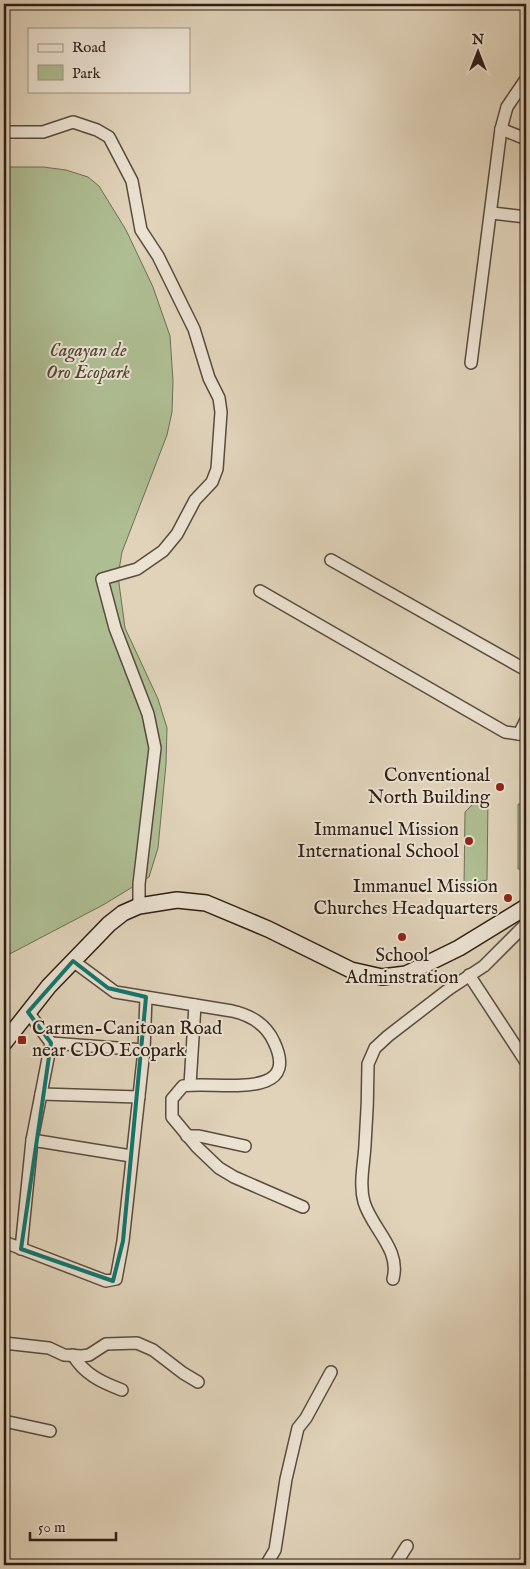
<svg xmlns="http://www.w3.org/2000/svg" width="530" height="1569" font-family="'IM FELL English',serif">
<rect width="100%" height="100%" fill="#e0d3ba"/>
<filter id="stains"><feTurbulence type="fractalNoise" baseFrequency=".004" numOctaves="4"/><feColorMatrix values="0 0 0 0 .2 0 0 0 0 .09 0 0 0 0 .02 0 0 0 .5 -.17"/></filter>
<radialGradient id="worn" r=".72"><stop offset=".6" stop-color="#630" stop-opacity="0"/><stop offset="1" stop-color="#630" stop-opacity=".3"/></radialGradient>
<g fill="#aebd92" stroke="#6e6e54">
<polygon points="4,167 43,167 66,170 88,177 99,186 126,230 153,287 170,336 173,381 172,412 167,435 122,552 118,576 125,628 158,699 167,728 166,764 158,848 149,877 103,905 4,957"/>
<polygon points="478,799 488,799 487,880 464,885 465,812"/>
<polygon points="518,804 526,805 526,869 518,869"/>
</g>
<g fill="none" stroke-linecap="round" stroke-linejoin="round">
<defs>
<g id="street">
<polyline points="501,129 526,139"/>
<polyline points="4,132 43,132 73,122 97,130 109,137 132,181 141,230 158,256 194,329 209,378 219,398 221,412 217,469 212,482 195,500 177,534 163,551 137,569 102,579 115,628 148,714 155,748 139,884 139,906"/>
<polyline points="492,213 526,217"/>
<polyline points="471,363 501,129 507,107 526,79"/>
<polyline points="331,560 526,670"/>
<polyline points="260,591 505,732 526,735"/>
<polyline points="519,734 526,720"/>
<path d="M73,961l42,31 117,19c18,4 34,13 42,31 29,61 -62,38 -91,44l-11,13v18l25,30 22,21 15,9 69,30"/>
<polyline points="469,975 526,1062"/>
<polyline points="51,1043 144,1050"/>
<polyline points="190,1085 195,1005"/>
<polyline points="41,1094 139,1097"/>
<polyline points="187,1136 199,1136 245,1146"/>
<polyline points="32,1140 131,1156"/>
<polyline points="4,1242 106,1281 116,1279 123,1241 144,1050 146,997"/>
<polyline points="21,1249 32,1140 51,1043 28,1012"/>
<path d="M393,1279c8,-30 -21,-50 -29,-77 -5,-18 0,-38 1,-57 2,-27 3,-54 3,-81l7,-16 13,-12 61,-47 35,-23 42,-42"/>
<polyline points="4,1343 49,1348 64,1355 82,1356 89,1355 106,1344 137,1343 153,1350 183,1373 198,1382"/>
<path d="M73,1355c11,19 28,27 49,35"/>
<polyline points="4,1421 50,1431"/>
<polyline points="266,1565 275,1550 286,1479 298,1428 306,1418 331,1372"/>
<polyline points="395,1565 407,1546"/>
</g>
<polyline id="secondary" points="4,1043 49,986 109,924 123,913 139,906 177,900 206,903 268,929 351,970 382,977 406,974 459,948 526,907"/>
</defs>
<use href="#street" stroke="#5a4b3e" stroke-width="14"/>
<use href="#secondary" stroke="#2e1e15" stroke-width="18"/>
<use href="#street" stroke="#ebe2d2" stroke-width="11"/>
<use href="#secondary" stroke="#ebe2d2" stroke-width="15"/>
</g>
<path fill="none" stroke="#0f766e" stroke-width="4" stroke-linejoin="round" d="M73,961l35,27 38,9 -23,244 -10,40 -92,-32 30,-206 -23,-31z"/>
<g fill="#8f2418" stroke="#ebe2d2" stroke-width="2">
<circle cx="500" cy="787" r="5"/>
<circle cx="469" cy="841" r="5"/>
<circle cx="508" cy="898" r="5"/>
<circle cx="402" cy="937" r="5"/>
<rect x="17" y="1035" width="10" height="10" rx="2.5"/>
</g>
<g text-anchor="middle" dominant-baseline="central" stroke-width="4" stroke-linejoin="round" paint-order="stroke">
<g font-size="19" font-style="italic" fill="#4e4634" stroke="#ebe2d2">
<text x="88" y="351">Cagayan de<tspan x="88" dy="22">Oro Ecopark</tspan></text>
</g>
<g font-size="19" fill="#2e1e15" stroke="#ebe2d2" text-anchor="end">
<text x="490" y="776">Conventional<tspan x="490" dy="22">North Building</tspan></text>
<text x="459" y="830">Immanuel Mission<tspan x="459" dy="22">International School</tspan></text>
<text x="498" y="887">Immanuel Mission<tspan x="498" dy="22">Churches Headquarters</tspan></text>
<text x="402" y="956" text-anchor="middle">School<tspan x="402" dy="22">Adminstration</tspan></text>
<text x="32" y="1029" text-anchor="start">Carmen-Canitoan Road<tspan x="32" dy="22">near CDO Ecopark</tspan></text>
</g>
</g>
<rect width="530" height="1569" fill="none" stroke="#e0d3ba" stroke-width="20"/>
<rect x="5" y="5" width="520" height="1559" fill="none" stroke="#2e1e15" stroke-width="2.5"/>
<rect x="10" y="10" width="510" height="1549" fill="none" stroke="#2e1e15"/>
<rect x="28" y="28" width="162" height="65" fill="#ebe2d2" stroke="#9f9486"/>
<rect x="38" y="44" width="25" height="8" fill="#ebe2d2" stroke="#9f9486"/>
<text x="72" y="52" font-size="15" fill="#2e1e15">Road</text>
<rect x="38" y="65" width="25" height="15" fill="#aebd92" stroke="#9f9486"/>
<text x="72" y="78" font-size="15" fill="#2e1e15">Park</text>
<g transform="translate(478 52)" stroke="#ebe2d2" stroke-width="4" paint-order="stroke">
<path d="M0-4L9 19L0 12L-9 19Z" fill="#2e1e15"/>
<text y="-8" font-size="14" font-weight="bold" text-anchor="middle" fill="#2e1e15">N</text>
</g>
<path d="M30 1532v8h86v-8" fill="none" stroke="#2e1e15" stroke-width="2.5"/>
<text x="38" y="1532" font-size="15" fill="#2e1e15" stroke="#ebe2d2" stroke-width="4" paint-order="stroke">50 m</text>
<rect width="100%" height="100%" filter="url(#stains)"/>
<rect width="100%" height="100%" fill="url(#worn)"/>
</svg>
